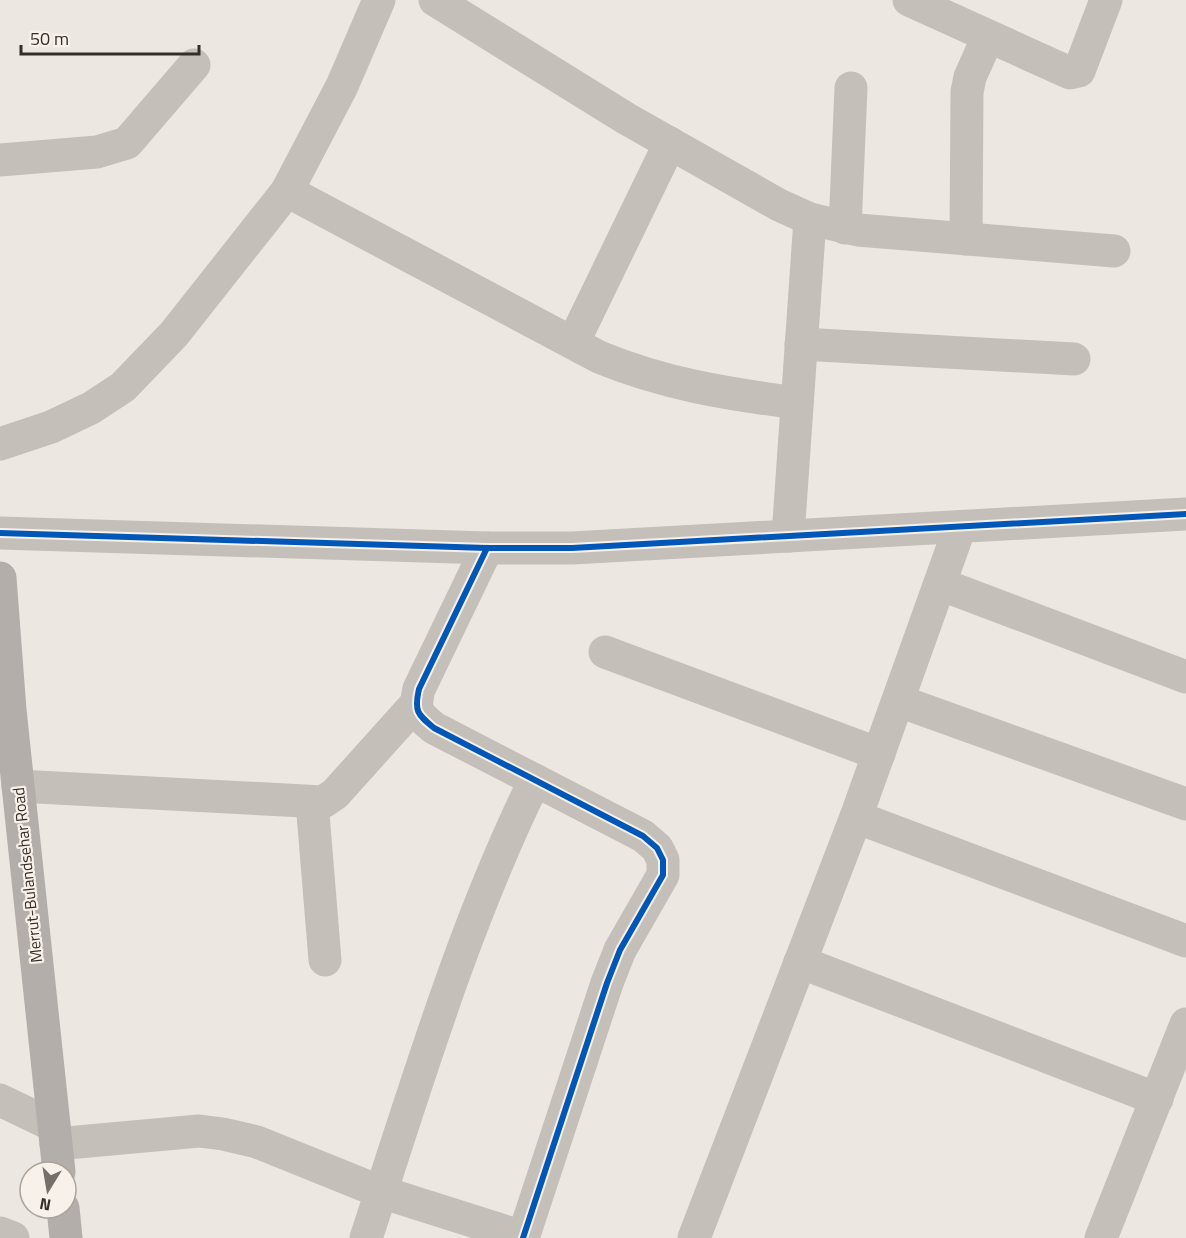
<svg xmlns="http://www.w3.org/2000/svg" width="1186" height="1238" font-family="'Titillium Web',sans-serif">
<rect width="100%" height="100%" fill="#ece7e1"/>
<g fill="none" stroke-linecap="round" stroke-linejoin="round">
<g stroke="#c5bfba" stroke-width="33">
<polyline points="435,0 627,119 779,205 810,219 858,230 1114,251"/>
<polyline points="909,0 1070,73 1079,71 1106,0"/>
<polyline points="0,160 97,152 127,143 194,65"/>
<path d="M287,191l312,166c65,27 129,37 198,46"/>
<polyline points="845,228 851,88"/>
<polyline points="966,239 967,92 970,77 988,37"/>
<polyline points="573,343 670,143"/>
<polyline points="801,344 1074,359"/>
<polyline points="0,444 51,427 91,408 123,387 174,334 287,191 342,86 379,0"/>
<polyline points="0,533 487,548 572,548 1186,514"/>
<polyline points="788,536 810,219"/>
<path d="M487,548l-68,141c-5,22 -2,25 15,39l209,108 14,12 6,12v15l-43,75 -13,33 -84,255"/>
<polyline points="940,584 1186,677"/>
<polyline points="605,652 879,754"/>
<polyline points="899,701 1186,804"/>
<polyline points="18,786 323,802 335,794 415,705"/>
<polyline points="312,802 325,960"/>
<polyline points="856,817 1186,941"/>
<polyline points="800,962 1157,1099"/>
<polyline points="0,1100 54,1126"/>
<polyline points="56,1144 199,1131 223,1134 257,1142 381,1192 523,1237"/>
<polyline points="0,1233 13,1238"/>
<path d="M366,1238c51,-154 97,-312 169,-458"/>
<polyline points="694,1238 856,817 960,527"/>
<polyline points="1101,1238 1186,1024"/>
</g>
<g stroke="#b3aeaa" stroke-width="33">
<polyline points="0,578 10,710 59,1172"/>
<polyline points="63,1208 66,1238"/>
</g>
<defs>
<g id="cycleway">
<polyline points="0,533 487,548 572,548 1186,514"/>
<path d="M487,548l-68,141c-5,22 -2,25 15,39l209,108 14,12 6,12v15l-43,75 -13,33 -84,255"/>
</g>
</defs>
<use href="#cycleway" stroke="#f8f1e9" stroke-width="10"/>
<use href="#cycleway" stroke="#0057b8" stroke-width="6"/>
</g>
<g text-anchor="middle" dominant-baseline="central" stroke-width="4.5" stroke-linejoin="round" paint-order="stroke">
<g font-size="16" fill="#352d29" stroke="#f8f1e9">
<text transform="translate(27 875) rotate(-96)">Merrut-Bulandsehar Road</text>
</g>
</g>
<g transform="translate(48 1190) rotate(191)"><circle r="28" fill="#f8f1e9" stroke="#aaa39c" stroke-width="1.5"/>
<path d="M0-4.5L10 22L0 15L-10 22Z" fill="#756e69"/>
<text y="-9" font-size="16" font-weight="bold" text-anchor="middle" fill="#352d29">N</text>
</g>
<path d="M21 45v9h178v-9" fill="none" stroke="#352d29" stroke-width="3"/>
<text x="30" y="45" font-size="18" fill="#352d29" stroke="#f8f1e9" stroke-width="4.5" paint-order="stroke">50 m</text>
</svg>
